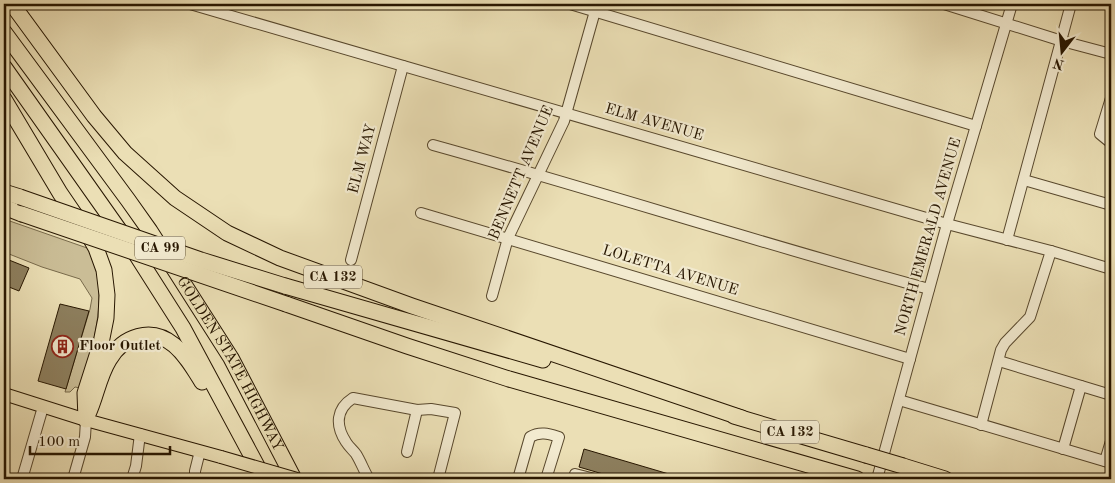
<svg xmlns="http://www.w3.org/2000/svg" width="1115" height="483" font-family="'Old Standard TT',serif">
<rect width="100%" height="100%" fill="#ebdfb5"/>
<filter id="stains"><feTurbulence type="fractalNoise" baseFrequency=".004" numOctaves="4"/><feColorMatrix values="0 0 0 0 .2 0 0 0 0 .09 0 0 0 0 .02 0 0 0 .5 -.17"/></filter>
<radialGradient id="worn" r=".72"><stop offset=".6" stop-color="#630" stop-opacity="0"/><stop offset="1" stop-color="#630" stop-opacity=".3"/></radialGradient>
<path fill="#cabd96" stroke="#786a4b" d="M4,219l86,30c19,44 4,96 -10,139l-5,-1 -5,5h-5l25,-83 2,-11 -12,-19 -38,-12 -38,-15z"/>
<g fill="#8d7f5e" stroke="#271600">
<polygon points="4,258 29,268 19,291 4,285"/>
<polygon points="60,304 89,311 66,389 38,381"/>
<polygon points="584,449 679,477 679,479 620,479 579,467"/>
</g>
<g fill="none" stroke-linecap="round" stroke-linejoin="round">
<defs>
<g id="minor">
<polyline points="190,4 947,224 1051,251 1111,269"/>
<polyline points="570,4 976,126"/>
<polyline points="944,4 1062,41 1111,54"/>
<polyline points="1111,98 1100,134 1111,143"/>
<path d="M433,145c166,46 330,99 496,144"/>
<polyline points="1024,180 1111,205"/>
<polyline points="421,213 910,359"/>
<polyline points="1007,240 1071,4"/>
<polyline points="351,260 403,66"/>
<polyline points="492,296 508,238 564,121 597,4"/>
<polyline points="999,361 1111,395"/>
<polyline points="899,400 1111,463"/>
<polyline points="981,425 1001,350 1005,343 1030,317 1051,251"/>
<polyline points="1063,449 1081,386"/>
<polyline points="407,452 417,410"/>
<polyline points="1105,461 1111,441"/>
<polyline points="575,474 595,479"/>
<polyline points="22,479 43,407"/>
<polyline points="73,479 85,437 86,420"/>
<polyline points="132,479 136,466 140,434"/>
<polyline points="195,479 195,471 200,451"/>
<path d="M369,479c-5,-8 -8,-17 -13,-25 -3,-4 -7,-7 -10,-12 -11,-17 -10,-33 7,-44l64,12 14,-1 24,4 -17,66"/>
<path d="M518,479l12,-42c10,-6 19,-3 29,0l-13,42"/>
<polyline points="877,479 947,224 1012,4"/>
</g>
<polyline id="major" points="4,394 86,420 221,457"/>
<g id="highway">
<polyline points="12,4 94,116 125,153 175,198 227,233 280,258 412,306 742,418"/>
<path id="s1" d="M4,32l124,168 22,31 81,127 63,121"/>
<polyline points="4,67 134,251 183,328 264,479"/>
<polyline points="4,99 60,193 88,234 96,248 104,270 107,295 106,318 101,343 85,393 86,420"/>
<polyline points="4,192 20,197"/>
<polyline points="4,207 22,214"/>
<polyline points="285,286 543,360"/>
<polyline points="286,304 407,346 509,379 857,479"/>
<path d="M88,414c8,-17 11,-38 21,-54 14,-24 42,-34 65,-15 12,10 20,24 28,37"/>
<polyline points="734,416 866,455"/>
<polyline points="903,466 945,479"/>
</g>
</defs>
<use href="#minor" stroke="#58482d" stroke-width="12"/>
<use href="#major" stroke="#271600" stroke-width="14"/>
<use href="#highway" stroke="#271600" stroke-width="17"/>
<use href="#minor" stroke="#f2eacf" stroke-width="10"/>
<use href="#major" stroke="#ebdfb5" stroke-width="12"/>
<use href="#highway" stroke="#ebdfb5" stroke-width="15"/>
<defs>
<polyline id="major-bridge" points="221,457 297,479"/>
<g id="highway-bridge">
<polyline points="20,197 201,260 285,286"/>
<polyline points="22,214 286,304"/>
<polyline points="866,455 903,466"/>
</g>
</defs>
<use href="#major-bridge" stroke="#271600" stroke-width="14" stroke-linecap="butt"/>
<use href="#highway-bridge" stroke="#271600" stroke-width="17" stroke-linecap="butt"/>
<use href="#major-bridge" stroke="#ebdfb5" stroke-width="12"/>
<use href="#highway-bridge" stroke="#ebdfb5" stroke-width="15"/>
</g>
<defs>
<symbol id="building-ring" viewBox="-11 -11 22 22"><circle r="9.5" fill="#f2eacf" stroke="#8f2418" stroke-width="1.5"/><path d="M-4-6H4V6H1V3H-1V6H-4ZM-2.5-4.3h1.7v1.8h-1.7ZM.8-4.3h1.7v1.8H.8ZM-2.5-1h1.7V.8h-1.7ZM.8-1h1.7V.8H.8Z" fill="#8f2418"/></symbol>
</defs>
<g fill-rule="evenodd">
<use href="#building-ring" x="50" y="334" width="25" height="25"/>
</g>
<g text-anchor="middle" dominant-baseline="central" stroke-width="4.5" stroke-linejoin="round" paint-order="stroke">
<g fill="#f2eacf" stroke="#64563e" stroke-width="1">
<rect x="135" y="236.5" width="50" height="23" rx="4"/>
<rect x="304" y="265.5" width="58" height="23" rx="4"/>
<rect x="761" y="420.5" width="58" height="23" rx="4"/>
</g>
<g font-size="14" font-weight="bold" fill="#271600">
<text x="160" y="248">CA 99</text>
<text x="333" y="277">CA 132</text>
<text x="790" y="432">CA 132</text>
</g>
<g font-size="15" fill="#271600" stroke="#f2eacf">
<text transform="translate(654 123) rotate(16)">ELM AVENUE</text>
<text transform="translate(363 159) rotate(-75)">ELM WAY</text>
<text transform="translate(522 173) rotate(-67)">BENNETT AVENUE</text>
<text transform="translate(929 237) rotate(-74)">NORTH EMERALD AVENUE</text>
<text transform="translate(670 271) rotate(17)">LOLETTA AVENUE</text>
<text stroke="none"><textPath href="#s1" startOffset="402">GOLDEN STATE HIGHWAY</textPath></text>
</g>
<g font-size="15" font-weight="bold" fill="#271600" stroke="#f2eacf" text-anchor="start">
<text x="79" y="346">Floor Outlet</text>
</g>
</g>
<rect width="1115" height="483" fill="none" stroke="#ebdfb5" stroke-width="20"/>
<rect x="5" y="5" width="1105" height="473" fill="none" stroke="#271600" stroke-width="2.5"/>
<rect x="10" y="10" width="1095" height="463" fill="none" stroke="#271600"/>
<g transform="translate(1062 52) rotate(196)" stroke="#f2eacf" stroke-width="4" paint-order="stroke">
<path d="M0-4L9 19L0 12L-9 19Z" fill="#271600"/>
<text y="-8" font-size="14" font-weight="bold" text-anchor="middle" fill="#271600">N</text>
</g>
<path d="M30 446v8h140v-8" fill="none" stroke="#271600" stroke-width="2.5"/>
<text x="38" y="446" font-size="15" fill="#271600" stroke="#f2eacf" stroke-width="4" paint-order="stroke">100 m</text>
<rect width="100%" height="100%" filter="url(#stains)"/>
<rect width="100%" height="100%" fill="url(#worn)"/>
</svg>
